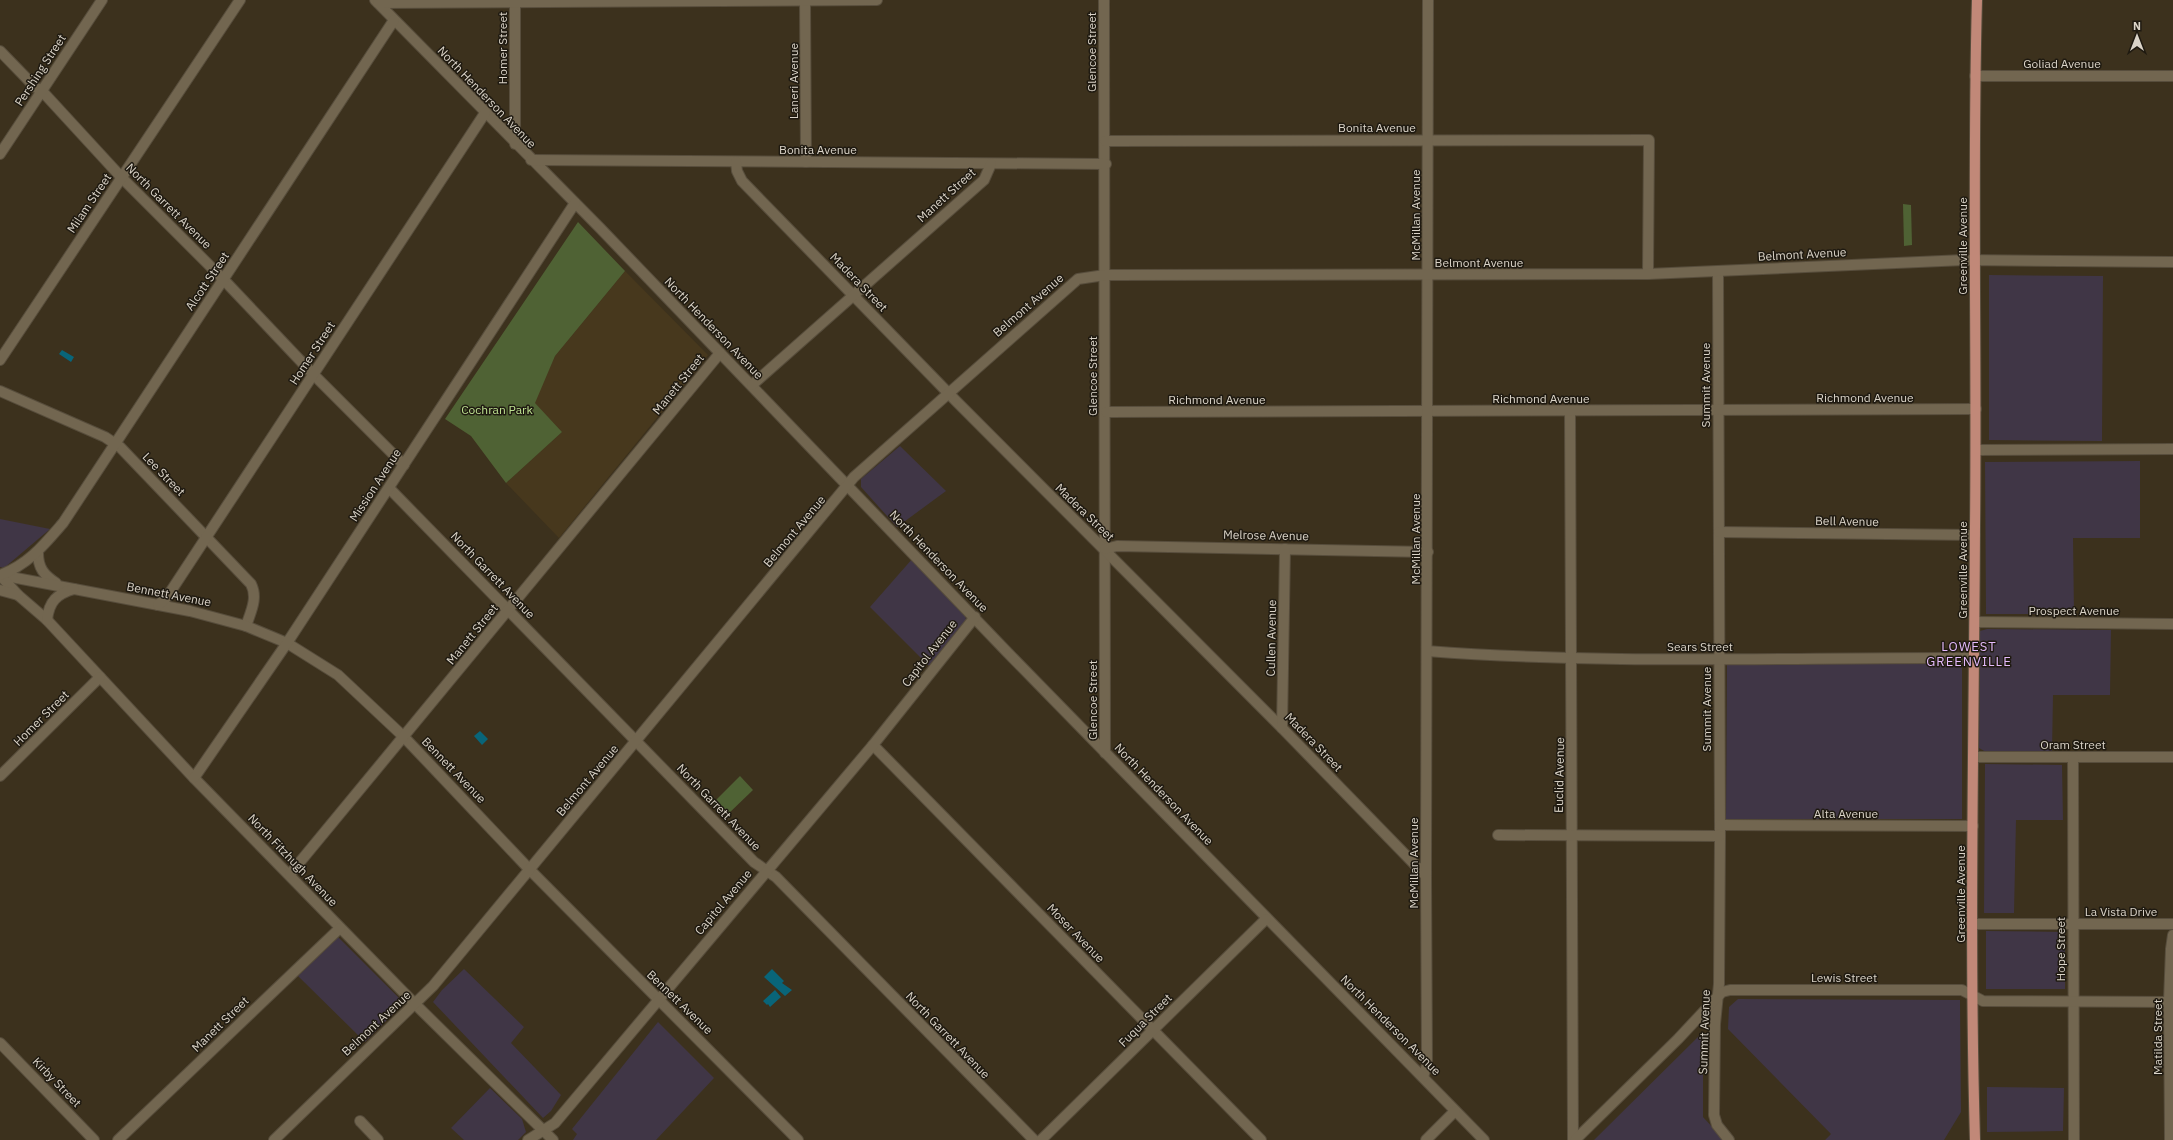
<svg xmlns="http://www.w3.org/2000/svg" width="2173" height="1140" font-family="'IBM Plex Sans',sans-serif">
<rect width="100%" height="100%" fill="#3c311d"/>
<g fill="#403646">
<polygon points="1989,275 2103,276 2102,441 1989,440"/>
<polygon points="900,446 946,491 897,527 861,487 861,479"/>
<polygon points="2140,461 2140,538 2073,538 2074,614 1986,614 1985,462"/>
<polygon points="0,519 50,529 4,568 0,567"/>
<polygon points="913,558 965,614 966,620 929,666 870,607"/>
<polygon points="1987,629 2111,630 2110,695 2053,695 2052,752 1986,752 1979,748 1980,631"/>
<polygon points="1727,664 1962,664 1962,819 1726,819"/>
<polygon points="1985,764 2062,765 2063,820 2016,820 2014,913 1984,913"/>
<polygon points="1986,931 2065,932 2065,989 1986,989"/>
<polygon points="338,937 404,1003 365,1042 298,976"/>
<polygon points="464,969 524,1027 511,1043 561,1095 551,1111 543,1118 433,1002 442,990"/>
<polygon points="1738,999 1960,1000 1961,1112 1944,1140 1825,1140 1831,1134 1728,1029 1729,1007"/>
<polygon points="658,1022 714,1078 656,1140 573,1140 577,1134 572,1129"/>
<polygon points="1703,1032 1703,1117 1724,1140 1594,1140"/>
<polygon points="1987,1087 2064,1088 2063,1131 1987,1132"/>
<polygon points="490,1088 522,1119 526,1132 518,1140 464,1140 451,1128"/>
</g>
<polygon fill="#47381d" points="625,271 708,355 559,538 506,483 562,432 534,403 555,356"/>
<g fill="#4f6234">
<polygon points="1903,204 1911,205 1912,245 1904,246"/>
<polygon points="578,222 625,271 555,356 535,403 562,432 506,483 471,436 445,419"/>
<polygon points="740,776 753,790 726,816 713,803"/>
</g>
<g fill="#096579">
<polygon points="62,350 74,357 71,362 59,354"/>
<polygon points="480,731 488,739 482,745 474,736"/>
<polygon points="772,969 784,981 782,983 792,990 785,996 764,977"/>
<polygon points="775,990 781,997 770,1007 768,1004 767,1005 763,1001"/>
</g>
<g fill="none" stroke-linecap="round" stroke-linejoin="round">
<defs>
<g id="minor">
<polyline points="375,0 600,228 1008,653 1484,1140"/>
<polyline points="515,0 515,144"/>
<polyline points="805,0 806,162"/>
<polyline points="1104,0 1105,753"/>
<polyline points="378,3 877,0"/>
<polyline points="0,51 35,87 42,91 122,178 223,279 313,374 404,465"/>
<polyline points="1975,76 2173,76"/>
<polyline points="1105,141 1649,140 1648,274"/>
<polyline points="0,154 102,0"/>
<polyline points="531,160 1106,164"/>
<polyline points="736,162 737,171 742,181 957,402 1282,728 1426,876"/>
<polyline points="1718,272 1720,836 1719,984 1715,1024 1714,1115 1717,1125 1729,1140"/>
<polyline points="0,360 240,0"/>
<polyline points="752,385 984,180 991,164"/>
<path d="M0,391l105,46 15,10 131,137c7,14 0,27 -5,42"/>
<polyline points="1570,411 1573,1140"/>
<polyline points="1106,412 1976,409"/>
<polyline points="1976,450 2173,449"/>
<polyline points="389,488 754,862 776,877 1034,1140"/>
<polyline points="1719,532 1975,535"/>
<polyline points="1105,549 1117,546 1428,552"/>
<path d="M38,553c0,15 6,22 18,30"/>
<polyline points="0,575 190,611 246,626 287,643 338,675 404,737 530,870 798,1140"/>
<polyline points="0,575 18,595 47,620 194,778 414,1003 553,1140"/>
<path d="M0,575c28,-10 44,-30 63,-52l331,-503"/>
<polyline points="0,590 18,595"/>
<polyline points="158,605 167,597 485,113"/>
<path d="M47,620c2,-19 10,-26 27,-31"/>
<polyline points="1975,622 2173,624"/>
<path d="M1427,651c182,14 365,6 547,7"/>
<polyline points="1282,728 1285,549"/>
<polyline points="873,745 1261,1140"/>
<polyline points="1973,757 2173,757"/>
<polyline points="2073,757 2074,1140"/>
<polyline points="0,776 100,677"/>
<polyline points="194,778 287,643 575,203"/>
<polyline points="1720,825 1973,826"/>
<polyline points="1498,835 1720,836"/>
<polyline points="290,874 720,353"/>
<polyline points="1973,924 2173,924"/>
<polyline points="0,1043 94,1140"/>
<polyline points="1423,1077 1427,1065 1426,876 1428,0"/>
<polyline points="360,1121 378,1140"/>
<polyline points="118,1140 340,928"/>
<polyline points="274,1140 433,986 854,477 1078,279 1105,275 1648,274 1964,260 2173,262"/>
<polyline points="528,1140 555,1123 873,745 975,617"/>
<polyline points="1041,1140 1266,919"/>
<polyline points="1426,1140 1455,1111"/>
<polyline points="1575,1140 1678,1039 1722,992 1730,990 1962,990 1983,1001 2173,1002"/>
<polyline points="2170,1140 2169,1001 2171,949 2173,935"/>
</g>
<path id="major" d="M1975,1140c-6,-204 -1,-409 0,-613 2,-176 -3,-351 2,-527"/>
</defs>
<use href="#minor" stroke="#574d3c" stroke-width="12"/>
<use href="#major" stroke="#574d3c" stroke-width="12"/>
<use href="#minor" stroke="#726650" stroke-width="10"/>
<use href="#major" stroke="#c18878" stroke-width="10"/>
</g>
<g text-anchor="middle" dominant-baseline="central" stroke-width="3" stroke-linejoin="round" paint-order="stroke">
<g font-size="12" fill="#dbd4c8" stroke="#1f1a11">
<text transform="translate(502 48) rotate(-90)">Homer Street</text>
<text transform="translate(1091 52) rotate(-90)">Glencoe Street</text>
<text x="2062" y="63">Goliad Avenue</text>
<text transform="translate(40 70) rotate(-57)">Pershing Street</text>
<text transform="translate(793 81) rotate(-90)">Laneri Avenue</text>
<text transform="translate(487 97) rotate(46)">North Henderson Avenue</text>
<text x="1377" y="127">Bonita Avenue</text>
<text x="818" y="149">Bonita Avenue</text>
<text transform="translate(946 195) rotate(-42)">Manett Street</text>
<text transform="translate(89 203) rotate(-56)">Milam Street</text>
<text transform="translate(169 206) rotate(45)">North Garrett Avenue</text>
<text transform="translate(1415 215) rotate(-90)">McMillan Avenue</text>
<text transform="translate(1962 246) rotate(-90)">Greenville Avenue</text>
<text transform="translate(1802 254) rotate(-3)">Belmont Avenue</text>
<text x="1479" y="262">Belmont Avenue</text>
<text transform="translate(207 281) rotate(-56)">Alcott Street</text>
<text transform="translate(859 282) rotate(46)">Madera Street</text>
<text transform="translate(1028 305) rotate(-41)">Belmont Avenue</text>
<text transform="translate(714 328) rotate(46)">North Henderson Avenue</text>
<text transform="translate(312 353) rotate(-57)">Homer Street</text>
<text transform="translate(1092 376) rotate(-90)">Glencoe Street</text>
<text transform="translate(678 384) rotate(-51)">Manett Street</text>
<text transform="translate(1705 385) rotate(-90)">Summit Avenue</text>
<text x="1865" y="397">Richmond Avenue</text>
<text x="1541" y="398">Richmond Avenue</text>
<text x="1217" y="399">Richmond Avenue</text>
<text transform="translate(164 474) rotate(46)">Lee Street</text>
<text transform="translate(375 485) rotate(-57)">Mission Avenue</text>
<text transform="translate(1085 512) rotate(44)">Madera Street</text>
<text transform="translate(1847 521) rotate(1)">Bell Avenue</text>
<text transform="translate(794 531) rotate(-50)">Belmont Avenue</text>
<text transform="translate(1266 535) rotate(1)">Melrose Avenue</text>
<text transform="translate(1415 539) rotate(-90)">McMillan Avenue</text>
<text transform="translate(939 561) rotate(46)">North Henderson Avenue</text>
<text transform="translate(1962 570) rotate(-90)">Greenville Avenue</text>
<text transform="translate(493 575) rotate(46)">North Garrett Avenue</text>
<text transform="translate(169 594) rotate(11)">Bennett Avenue</text>
<text x="2074" y="610">Prospect Avenue</text>
<text transform="translate(472 634) rotate(-51)">Manett Street</text>
<text transform="translate(1271 638) rotate(-89)">Cullen Avenue</text>
<text x="1700" y="646">Sears Street</text>
<text transform="translate(929 653) rotate(-52)">Capitol Avenue</text>
<text transform="translate(1092 700) rotate(-90)">Glencoe Street</text>
<text transform="translate(1706 709) rotate(-90)">Summit Avenue</text>
<text transform="translate(41 718) rotate(-45)">Homer Street</text>
<text transform="translate(1314 742) rotate(46)">Madera Street</text>
<text x="2073" y="744">Oram Street</text>
<text transform="translate(454 770) rotate(46)">Bennett Avenue</text>
<text transform="translate(1559 775) rotate(-89)">Euclid Avenue</text>
<text transform="translate(587 780) rotate(-50)">Belmont Avenue</text>
<text transform="translate(1164 794) rotate(46)">North Henderson Avenue</text>
<text transform="translate(719 807) rotate(46)">North Garrett Avenue</text>
<text x="1846" y="813">Alta Avenue</text>
<text transform="translate(293 860) rotate(46)">North Fitzhugh Avenue</text>
<text transform="translate(1413 863) rotate(-90)">McMillan Avenue</text>
<text transform="translate(1960 894) rotate(-90)">Greenville Avenue</text>
<text transform="translate(723 902) rotate(-50)">Capitol Avenue</text>
<text x="2121" y="911">La Vista Drive</text>
<text transform="translate(1076 933) rotate(46)">Moser Avenue</text>
<text transform="translate(2060 949) rotate(-90)">Hope Street</text>
<text x="1844" y="977">Lewis Street</text>
<text transform="translate(680 1002) rotate(44)">Bennett Avenue</text>
<text transform="translate(1145 1020) rotate(-45)">Fuqua Street</text>
<text transform="translate(376 1023) rotate(-43)">Belmont Avenue</text>
<text transform="translate(220 1024) rotate(-44)">Manett Street</text>
<text transform="translate(1391 1025) rotate(45)">North Henderson Avenue</text>
<text transform="translate(1704 1032) rotate(-88)">Summit Avenue</text>
<text transform="translate(948 1035) rotate(46)">North Garrett Avenue</text>
<text transform="translate(2157 1037) rotate(-90)">Matilda Street</text>
<text transform="translate(57 1082) rotate(46)">Kirby Street</text>
</g>
<g font-size="12" fill="#bee291" stroke="#1f1a11">
<text x="497" y="409">Cochran Park</text>
</g>
<g font-size="13" letter-spacing="1" fill="#e5bbfd" stroke="#1f1a11">
<text x="1969" y="646">LOWEST<tspan x="1969" dy="15">GREENVILLE</tspan></text>
</g>
</g>
<g transform="translate(2137 36)" stroke="#1f1a11" stroke-width="3" paint-order="stroke">
<path d="M0-3L7 15L0 10L-7 15Z" fill="#dbd4c8"/>
<text y="-6" font-size="11" font-weight="bold" text-anchor="middle" fill="#dbd4c8">N</text>
</g>
</svg>
